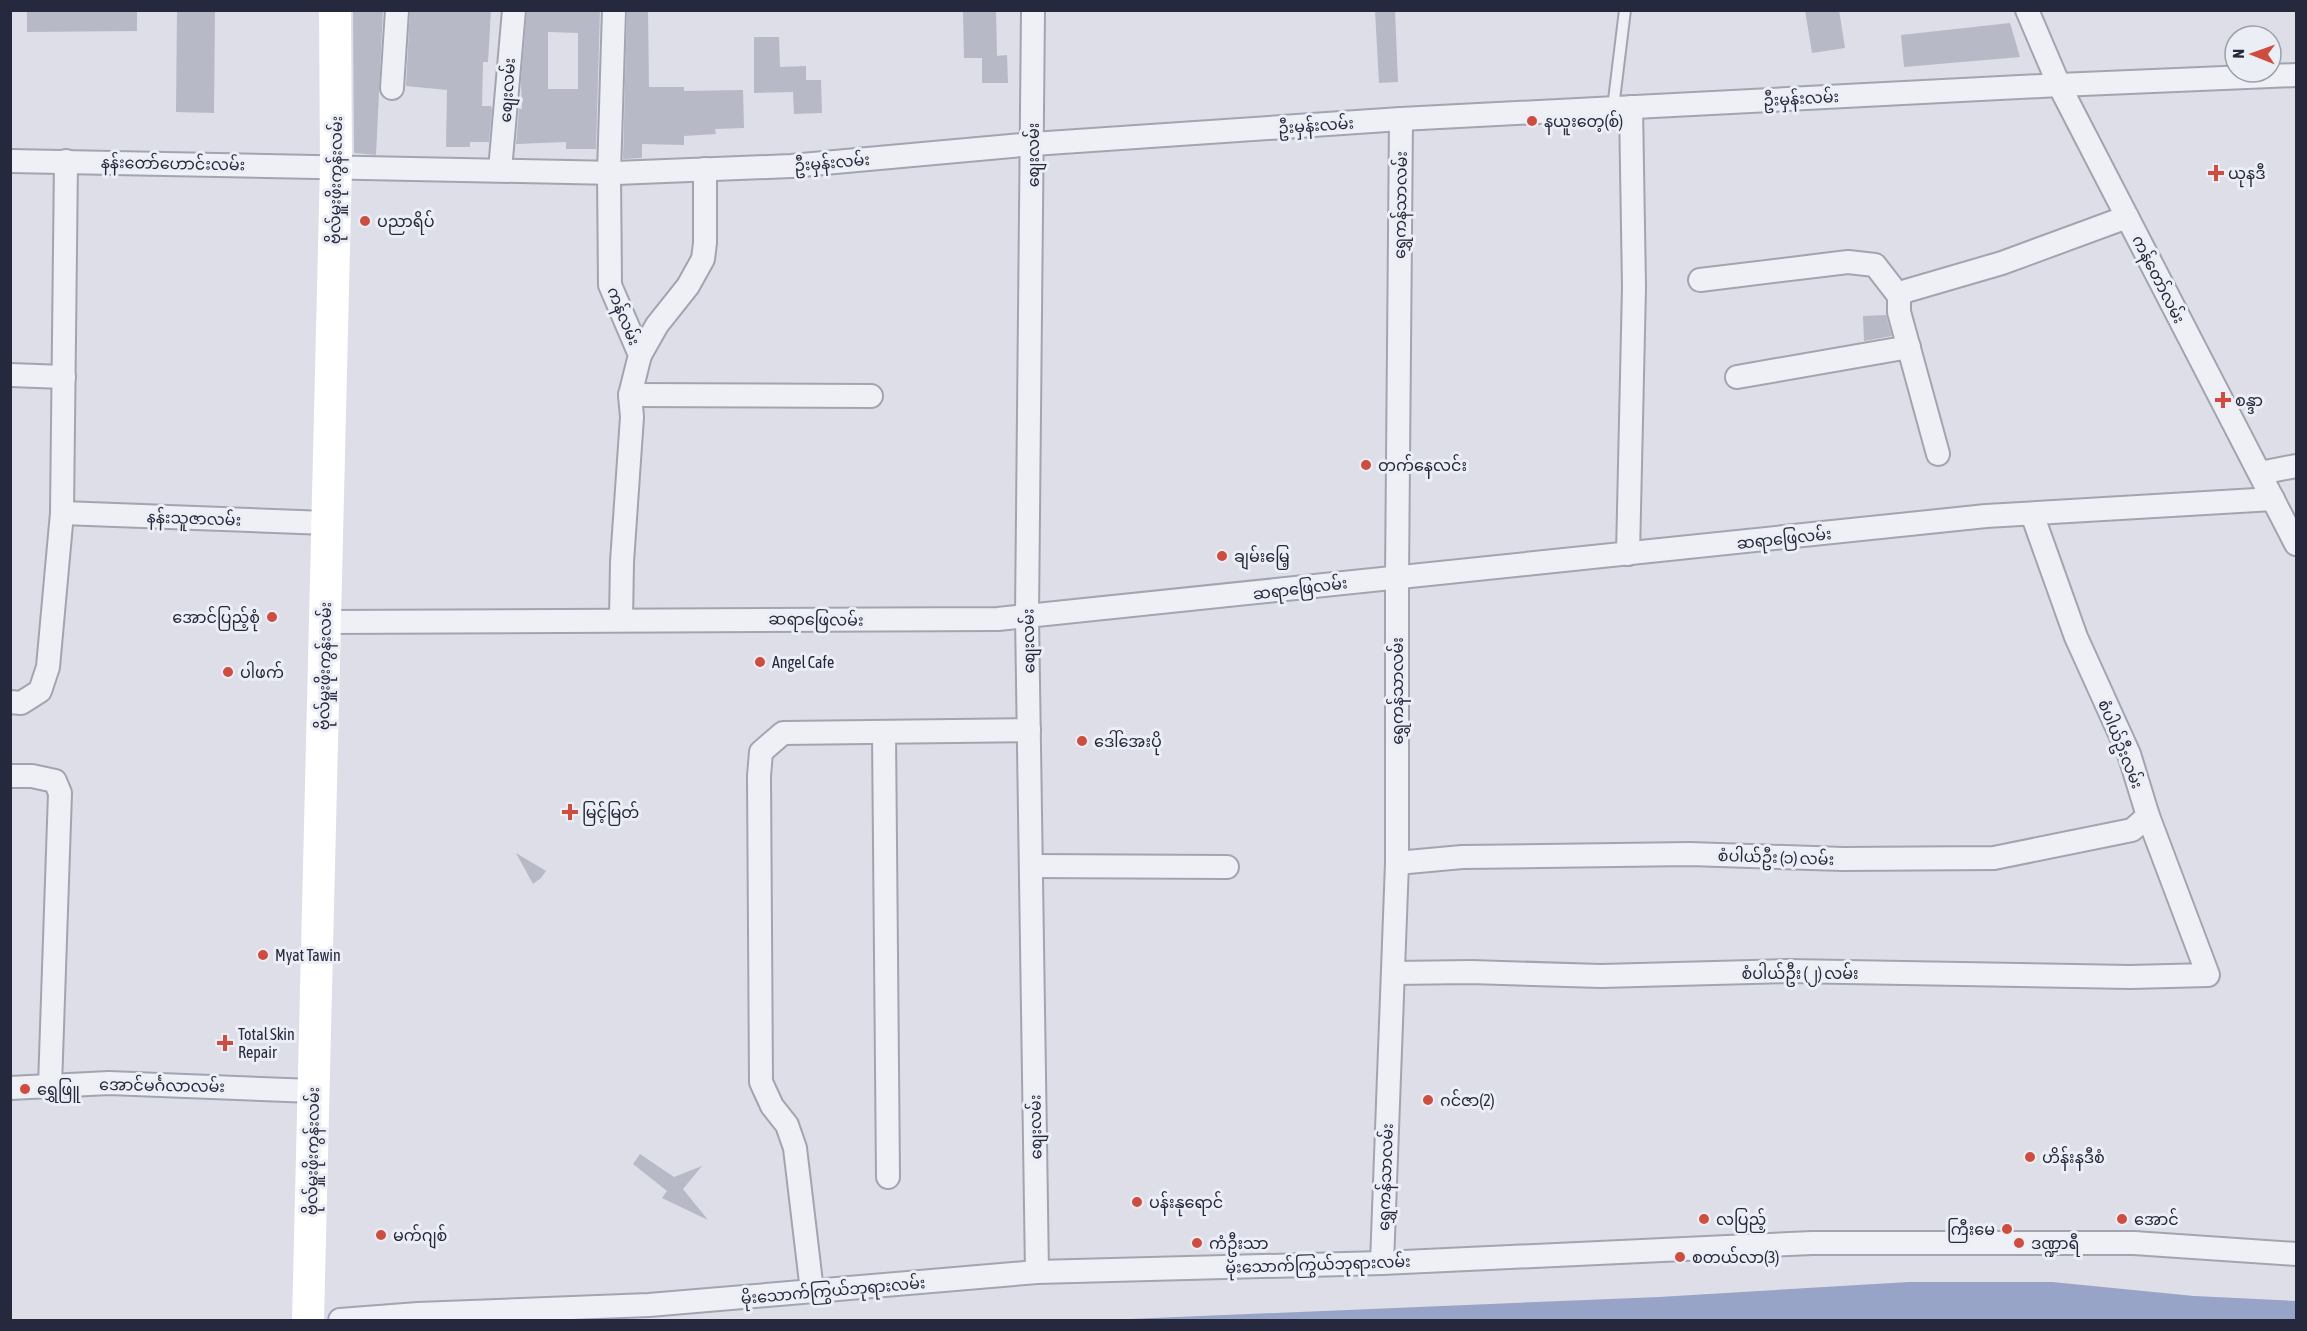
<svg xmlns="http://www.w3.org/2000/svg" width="2307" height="1331" font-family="'Asap Condensed','Noto Sans Myanmar',sans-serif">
<rect width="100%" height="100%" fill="#dddee7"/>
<polygon fill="#97a3c7" points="1909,1282 2052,1282 2194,1296 2296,1301 2296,1320 1106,1320 1659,1297"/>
<g fill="#b7b9c7" fill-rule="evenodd">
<polygon points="27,10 137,10 137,31 27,32"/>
<polygon points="177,10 215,10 214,113 176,112"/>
<polygon points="353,10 383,10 376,155 354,153"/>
<polygon points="410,10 491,10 488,62 483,62 482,106 491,106 492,110 489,142 470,142 470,147 446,147 447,90 406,86"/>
<path d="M527,10h73l-4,139h-30v-7l-50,2 3,-35h3l-1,-29zM548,32l30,1v56h-30z"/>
<polygon points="627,10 648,10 649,87 684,87 684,91 743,90 744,128 715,129 716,134 684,136 684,145 642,144 642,158 623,159"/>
<polygon points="963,10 996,10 997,56 1007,55 1008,83 982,83 982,58 964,58"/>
<polygon points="1375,10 1395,10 1398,82 1379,83"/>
<polygon points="1805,10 1839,10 1845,48 1812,53"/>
<polygon points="2010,23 2020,57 1904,67 1901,35"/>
<polygon points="754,37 779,37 780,67 806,66 806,80 821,80 822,113 794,114 793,92 754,93"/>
<polygon points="1886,315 1892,336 1864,341 1863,316"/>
<polygon points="516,853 546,871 541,878 533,884"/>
<polygon points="640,1154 674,1177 702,1166 683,1189 708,1220 662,1198 667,1191 633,1164"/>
</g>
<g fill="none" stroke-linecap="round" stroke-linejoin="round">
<defs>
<polyline id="lane" points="1613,108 1625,10"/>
<g id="street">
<polyline points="614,10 609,173 610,285 640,355 630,395 632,417 622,562 621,620"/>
<polyline points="1033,10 1027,616 1037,1272"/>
<polyline points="2027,10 2059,85 2296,544"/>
<polyline points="392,88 397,10"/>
<polyline points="10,161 616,173 791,166 1033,144 1401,119 2059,85 2296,75"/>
<polyline points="500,170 514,10"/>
<polyline points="1700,280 1848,262 1875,265 1899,296"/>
<polyline points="640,355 657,325 688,286 703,259 705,243 705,169"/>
<polyline points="10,375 64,377"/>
<polyline points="1737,377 1909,347"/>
<polyline points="630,395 871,396"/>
<polyline points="1938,454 1899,312 1899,296 1906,291 2002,263 2127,217"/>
<polyline points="2260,473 2296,466"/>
<polyline points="62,513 326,523"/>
<polyline points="1628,554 1634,287 1631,107"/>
<polyline points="325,622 998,619 1986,516 2273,499"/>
<polyline points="10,702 21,703 40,691 48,667 62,513 66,161"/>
<polyline points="884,732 888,1177"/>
<polyline points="10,776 32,776 55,781 60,793 50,1086"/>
<polyline points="1397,863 1462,857 1690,854 1843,859 1994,858 2132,830 2148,816"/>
<polyline points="1031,866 1227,867"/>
<polyline points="1393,973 1471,972 1601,976 1788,971 2130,977 2208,975 2148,816 2129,754 2076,637 2032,514"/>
<polyline points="10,1088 109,1083 313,1091"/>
<polyline points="1382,1263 1397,863 1397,577 1401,119"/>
<polyline points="812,1291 795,1148 787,1125 772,1106 761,1082 759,776 761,752 783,733 1029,730"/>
<polyline points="340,1320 418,1314 649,1305 1037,1272 1382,1263 1812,1243 2134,1243 2296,1254"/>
</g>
</defs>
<use href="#lane" stroke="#a2a4b1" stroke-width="14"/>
<use href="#street" stroke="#a2a4b1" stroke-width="26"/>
<use href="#lane" stroke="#eff0f5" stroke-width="10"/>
<use href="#street" stroke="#eff0f5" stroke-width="22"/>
<polyline stroke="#fff" stroke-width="32" points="308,1320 336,166 335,10"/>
</g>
<g fill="#cd4e40" stroke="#eceef5" stroke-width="2">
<circle cx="1532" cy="121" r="6"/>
<path d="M2213 164h6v6h6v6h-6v6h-6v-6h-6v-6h6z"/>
<circle cx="365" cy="221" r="6"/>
<path d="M2220 391h6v6h6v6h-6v6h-6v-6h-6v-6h6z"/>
<circle cx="1366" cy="465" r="6"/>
<circle cx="1222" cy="556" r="6"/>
<circle cx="272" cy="617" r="6"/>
<circle cx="760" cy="662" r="6"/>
<circle cx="228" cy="672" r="6"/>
<circle cx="1082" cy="741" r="6"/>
<path d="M567 803h6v6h6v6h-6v6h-6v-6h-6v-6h6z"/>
<circle cx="263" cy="955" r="6"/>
<path d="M222 1034h6v6h6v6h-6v6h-6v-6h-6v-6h6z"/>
<circle cx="25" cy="1089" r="6"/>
<circle cx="1428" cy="1100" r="6"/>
<circle cx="2030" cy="1157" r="6"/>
<circle cx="1137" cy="1202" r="6"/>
<circle cx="1704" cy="1219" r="6"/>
<circle cx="2122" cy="1219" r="6"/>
<circle cx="2007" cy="1229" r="6"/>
<circle cx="381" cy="1235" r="6"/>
<circle cx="1197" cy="1243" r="6"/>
<circle cx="2019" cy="1243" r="6"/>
<circle cx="1680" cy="1257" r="6"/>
</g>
<g text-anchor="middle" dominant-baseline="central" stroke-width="6" stroke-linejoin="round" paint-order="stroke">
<g font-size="16" fill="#26293d" stroke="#eceef5">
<text transform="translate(507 90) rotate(-86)">စျေးလမ်း</text>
<text transform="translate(1801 98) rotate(-3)">ဦးမှန်းလမ်း</text>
<text transform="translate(1316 125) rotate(-4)">ဦးမှန်းလမ်း</text>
<text transform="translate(1033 155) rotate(-90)">စျေးလမ်း</text>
<text transform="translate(832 162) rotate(-5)">ဦးမှန်းလမ်း</text>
<text transform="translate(173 163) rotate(1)">နန်းတော်ဟောင်းလမ်း</text>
<text transform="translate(335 180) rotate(-89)">ဗိုလ်မှူးဖိုးကွန်းလမ်း</text>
<text transform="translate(1400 205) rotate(-89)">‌ရွှေကန်သာလမ်း</text>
<text transform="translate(2159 279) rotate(63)">ကန်တော်လမ်း</text>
<text transform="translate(624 316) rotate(68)">ကန်လမ်း</text>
<text transform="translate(194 518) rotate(2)">နန်းသူဇာလမ်း</text>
<text transform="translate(1784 538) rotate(-6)">ဆရာဖြေလမ်း</text>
<text transform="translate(1300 588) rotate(-7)">ဆရာဖြေလမ်း</text>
<text transform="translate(816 619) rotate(1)">ဆရာဖြေလမ်း</text>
<text transform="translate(1028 641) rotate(-91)">စျေးလမ်း</text>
<text transform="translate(324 666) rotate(-89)">ဗိုလ်မှူးဖိုးကွန်းလမ်း</text>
<text transform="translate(1397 691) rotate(-90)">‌ရွှေကန်သာလမ်း</text>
<text transform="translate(2121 744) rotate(68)">စံပါယ်ဦးလမ်း</text>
<text transform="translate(1776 857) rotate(2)">စံပါယ်ဦး (၁) လမ်း</text>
<text x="1800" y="973">စံပါယ်ဦး (၂) လမ်း</text>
<text transform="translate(162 1085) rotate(1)">အောင်မင်္ဂလာလမ်း</text>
<text transform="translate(1035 1127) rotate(-91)">စျေးလမ်း</text>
<text transform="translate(312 1151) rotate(-89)">ဗိုလ်မှူးဖိုးကွန်းလမ်း</text>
<text transform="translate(1385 1177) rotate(-88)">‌ရွှေကန်သာလမ်း</text>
<text transform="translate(1318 1264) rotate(-2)">မိုးသောက်ကြွယ်ဘုရားလမ်း</text>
<text transform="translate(833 1290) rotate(-5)">မိုးသောက်ကြွယ်ဘုရားလမ်း</text>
</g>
<g font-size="16" fill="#26293d" stroke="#eceef5" text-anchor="start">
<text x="1544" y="121">နယူးတေ့(စ်)</text>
<text x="2228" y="173">ယုနဒီ</text>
<text x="377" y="221">ပညာရိပ်</text>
<text x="2235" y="400">စန္ဒာ</text>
<text x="1378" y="465">တက်နေလင်း</text>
<text x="1234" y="556">ချမ်းမြေ့</text>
<text x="260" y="617" text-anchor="end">အောင်ပြည့်စုံ</text>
<text x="772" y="662">Angel Cafe</text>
<text x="240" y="672">ပါဖက်</text>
<text x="1094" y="741">ဒေါ်အေးပို</text>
<text x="582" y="812">မြင့်မြတ်</text>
<text x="275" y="955">Myat Tawin</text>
<text x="238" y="1034">Total Skin<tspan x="238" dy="18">Repair</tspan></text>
<text x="37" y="1089">ရွှေဖြူ</text>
<text x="1440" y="1100">ဂင်ဇာ(2)</text>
<text x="2042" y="1157">ဟိန်းနဒီစံ</text>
<text x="1149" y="1202">ပန်းနုရောင်</text>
<text x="1716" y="1219">လပြည့်</text>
<text x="2134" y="1219">အောင်</text>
<text x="1995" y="1229" text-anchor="end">ကြီးမေ</text>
<text x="393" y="1235">မက်ဂျစ်</text>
<text x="1209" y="1243">ကံဦးသာ</text>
<text x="2031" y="1243">ဒဏ္ဍာရီ</text>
<text x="1692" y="1257">စတယ်လာ(3)</text>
</g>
</g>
<rect width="2307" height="1331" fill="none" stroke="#26293d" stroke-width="24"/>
<g transform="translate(2253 54) rotate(271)"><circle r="28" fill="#eceef5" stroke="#9d9fab" stroke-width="1.5"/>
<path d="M0-4.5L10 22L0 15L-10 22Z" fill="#cd4e40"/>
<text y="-9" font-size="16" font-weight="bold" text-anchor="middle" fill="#26293d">N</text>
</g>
</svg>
